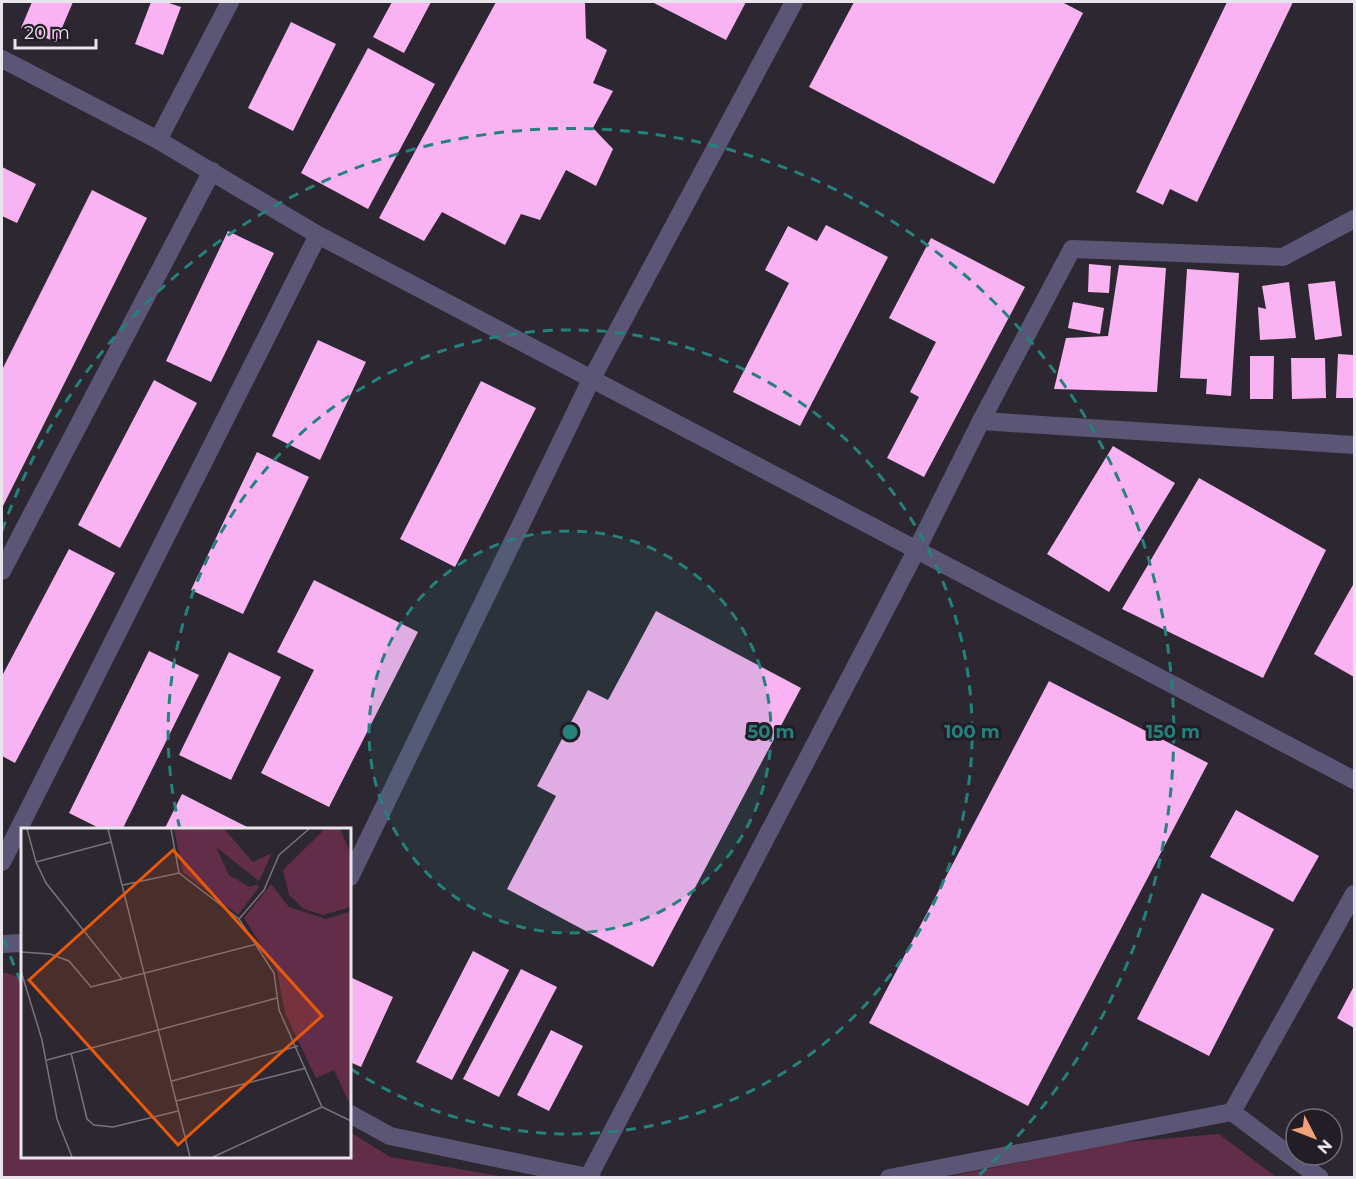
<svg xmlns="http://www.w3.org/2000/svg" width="1356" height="1179" font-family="Montserrat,sans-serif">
<rect width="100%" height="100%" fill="#2d2731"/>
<g fill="#622d48">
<polygon points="2,972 22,978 22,1156 350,1156 350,1132 390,1157 505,1177 2,1177"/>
<polygon points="1219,1134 1276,1177 943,1178 1113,1143"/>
</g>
<g fill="#fab3f2">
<polygon points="32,2 73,2 56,42 21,28"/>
<polygon points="151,2 166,2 181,7 163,55 135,44"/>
<polygon points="392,2 431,2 404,53 373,37"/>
<polygon points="496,2 585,2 586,38 607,50 593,83 613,91 593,128 613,149 596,186 566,170 540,220 521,214 505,245 442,212 424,241 379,218"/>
<polygon points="652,2 746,2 726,40"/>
<polygon points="854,2 1062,2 1083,13 994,184 809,87"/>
<polygon points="1227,2 1293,2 1197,202 1170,189 1163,205 1136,192"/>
<polygon points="291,22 336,44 293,131 248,108"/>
<polygon points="368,48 435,84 368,209 301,173"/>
<polygon points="2,167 36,184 17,223 2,216"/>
<polygon points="92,190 147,218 2,508 2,370"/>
<polygon points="826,225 888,257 800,426 733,392 789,283 765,270 788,226 817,241"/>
<polygon points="228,231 274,253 211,382 166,361"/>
<polygon points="931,238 1025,287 924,477 887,458 919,397 910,392 936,342 889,318"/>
<polygon points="1089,264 1111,266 1109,293 1088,292"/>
<polygon points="1119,265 1166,268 1157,392 1054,389 1066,338 1108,336"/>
<polygon points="1187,269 1239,273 1231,396 1206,394 1207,379 1180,378"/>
<polygon points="1335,281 1342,336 1315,340 1308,284"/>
<polygon points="1289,282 1296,338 1260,340 1258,307 1266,309 1262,286"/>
<polygon points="1073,302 1104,308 1100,334 1068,328"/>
<polygon points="318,340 366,362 320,460 272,436"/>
<polygon points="1338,354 1354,355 1354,398 1336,398"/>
<polygon points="1250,356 1274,356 1273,399 1250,399"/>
<polygon points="1291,358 1325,358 1326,398 1292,399"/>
<polygon points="154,380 197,403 120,548 78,525"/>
<polygon points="481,381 536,408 455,567 400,539"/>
<polygon points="1113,446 1175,483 1109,592 1047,554"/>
<polygon points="257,452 309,477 243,614 191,590"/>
<polygon points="1199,478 1326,550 1263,678 1122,609"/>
<polygon points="69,549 115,573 15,763 2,756 2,676"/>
<polygon points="314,580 418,632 329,807 261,773 314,670 277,652"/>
<polygon points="1354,583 1354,677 1314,654"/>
<polygon points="656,611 801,688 653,967 507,889 556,796 537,786 588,690 608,700"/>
<polygon points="149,651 199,675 122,830 103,830 69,813"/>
<polygon points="229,652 281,677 231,780 179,755"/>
<polygon points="1049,681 1208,763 1028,1106 869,1023"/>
<polygon points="182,794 253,830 164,830"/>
<polygon points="1236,810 1319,856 1293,902 1210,857"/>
<polygon points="1202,893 1274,929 1209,1056 1137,1019"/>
<polygon points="473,951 509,970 452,1080 416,1062"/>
<polygon points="521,969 557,987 499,1097 463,1079"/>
<polygon points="350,977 393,997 361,1067 350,1062"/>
<polygon points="1354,986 1354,1028 1337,1018"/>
<polygon points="551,1030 583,1046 549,1111 517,1095"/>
</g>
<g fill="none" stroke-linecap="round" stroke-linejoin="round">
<g stroke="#5b5676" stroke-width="18">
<polyline points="158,140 230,2"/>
<polyline points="981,421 1072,249 1283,257 1354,219"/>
<polyline points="916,551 981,421 1354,445"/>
<polyline points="2,571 212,171"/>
<polyline points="2,862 318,235"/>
<polyline points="2,944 22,943"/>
<polyline points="1232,1112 1320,1178"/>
<polyline points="350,1114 390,1136 592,1178"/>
<polyline points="889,1178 1232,1112 1354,894"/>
</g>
<g stroke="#5b5676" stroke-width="18">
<polyline points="2,59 158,140 318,235 1354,780"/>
<polyline points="350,877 591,380 794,2"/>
<polyline points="589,1176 916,551"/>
</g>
</g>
<circle cx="570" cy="732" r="201" fill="#25817b" fill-opacity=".12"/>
<g fill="none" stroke="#25817b" stroke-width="3" stroke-dasharray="10 8">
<circle cx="570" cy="732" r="201"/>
<path d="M180 829A402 402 0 1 1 351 1069"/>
<path d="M21 982A603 603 0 0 1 2 933M2 531A603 603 0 1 1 977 1177"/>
</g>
<g transform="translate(21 828)">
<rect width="330" height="330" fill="#2d2731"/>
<path d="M153,1h50l29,33 19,-9 -13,28 -43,-34 13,28 21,12 7,-3 2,3 -21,28 -55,-43zM304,1h15l11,25v53l-28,8 -19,-6 -15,-14 -6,-25zM250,56l18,23 37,12 25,-8v196l-17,-37 -18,8 -31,-65 -8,-42 -33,-53z" fill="#622d48"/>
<path fill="none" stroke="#78737c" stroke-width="1.5" d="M6,1l9,33M87,1l82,328M150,1l8,44M90,14l-75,20 10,21 76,96 135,-35M102,57l56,-12 60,46 35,54 5,37 43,97 29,14M218,91l25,-29 15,-35 30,-26M0,124l29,2 19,7 22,26 31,-8M0,143l21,69 15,79 15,38M50,225l16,66 7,6 19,2 65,-16M26,232l230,-62M151,253l126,-35M155,273l130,-33M192,329l109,-50"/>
<path fill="#e8590c" fill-opacity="0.15" stroke="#e8590c" stroke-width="3" d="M152,22l149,166 -144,129 -149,-165z"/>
<rect width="330" height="330" fill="none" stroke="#e9e5ec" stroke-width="3"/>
</g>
<circle cx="570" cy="732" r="9" fill="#25817b" stroke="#231d27" stroke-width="3"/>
<g font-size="18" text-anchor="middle" font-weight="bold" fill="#25817b" stroke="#231d27" stroke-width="6" stroke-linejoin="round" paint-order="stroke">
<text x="771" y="738">50 m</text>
<text x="972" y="738">100 m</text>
<text x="1173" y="738">150 m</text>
</g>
<rect width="1356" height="1179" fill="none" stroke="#e9e5ec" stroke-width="6"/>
<g transform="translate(1314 1137) rotate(132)"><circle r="28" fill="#231d27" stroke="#726d76" stroke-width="1.5"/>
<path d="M0-4.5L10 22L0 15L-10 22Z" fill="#f0a279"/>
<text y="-9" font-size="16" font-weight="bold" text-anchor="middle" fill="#e9e5ec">N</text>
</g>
<path d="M15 39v9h81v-9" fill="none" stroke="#e9e5ec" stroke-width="3"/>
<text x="24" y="39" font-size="18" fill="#e9e5ec" stroke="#231d27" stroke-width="4.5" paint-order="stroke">20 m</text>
</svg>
